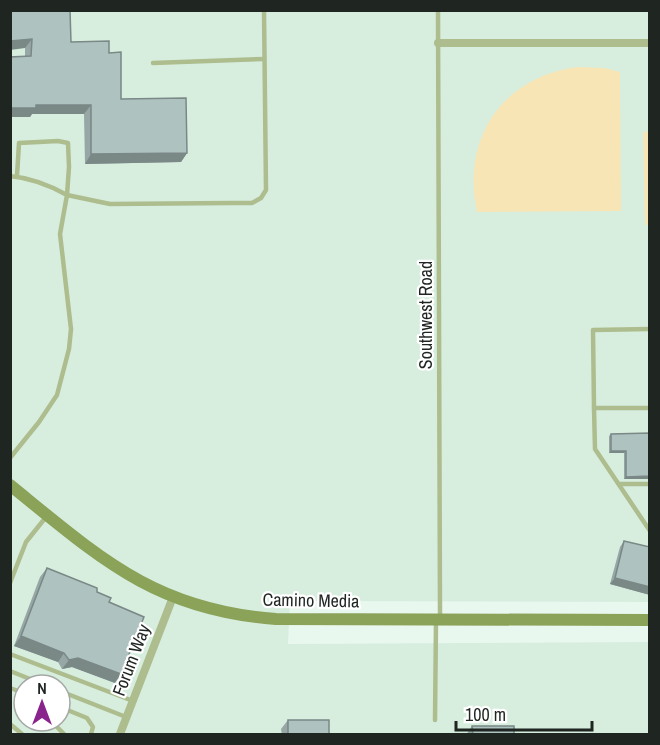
<svg xmlns="http://www.w3.org/2000/svg" width="660" height="745" font-family="'Archivo Narrow',sans-serif">
<rect width="100%" height="100%" fill="#e9f8ee"/>
<path fill="#d7eedf" fill-rule="evenodd" d="M10,11h639v591l-359,-1 -2,43 361,-2v92h-638zM24,685h36v36h-36z"/>
<g fill="#f8e5b6">
<path d="M577,67l27,1 16,4 1,139 -144,1c-16,-73 25,-135 100,-145z"/>
<polygon points="649,131 649,225 645,225 643,132"/>
</g>
<g fill="none" stroke-linecap="round" stroke-linejoin="round">
<g stroke="#adbd8e" stroke-width="4.5">
<polyline points="438,10 440,617"/>
<polyline points="153,63 264,59"/>
<path d="M10,176c22,2 39,9 57,19l-7,39 11,95 -2,20 -12,46 -18,27 -29,36"/>
<polyline points="17,176 19,143 58,141 68,143 69,167 67,195 110,204 231,203 252,203 261,198 266,190 264,10"/>
<polyline points="594,408 593,330 650,329"/>
<polyline points="650,408 594,408 595,449 650,531"/>
<polyline points="619,484 650,484"/>
<polyline points="10,583 26,542 46,517"/>
<polyline points="10,654 133,701"/>
<polyline points="10,671 45,685"/>
<polyline points="10,688 24,693"/>
<polyline points="60,691 126,717"/>
<polyline points="60,707 87,718 93,727 91,734"/>
<polyline points="435,720 436,621"/>
<polyline points="51,721 64,734"/>
<polyline points="10,724 22,734"/>
</g>
<g stroke="#adbd8e" stroke-width="8">
<polyline points="438,43 650,43"/>
<polyline points="120,734 173,597"/>
</g>
<path stroke="#8ba259" stroke-width="12" d="M10,485c90,73 145,125 266,134l374,1"/>
</g>
<g fill="#96a7a5">
<polygon points="10,10 71,42 109,53 121,99 187,153 181,162 85,164 84,114 32,114 30,117 10,117 10,57 25,56 25,48"/>
<polygon points="650,433 650,479 624,479 624,453 609,453 609,436 611,434"/>
<polygon points="624,541 650,547 650,595 610,584 620,547"/>
<polygon points="47,568 97,592 109,602 115,683 72,667 62,669 58,662 14,646 40,577"/>
<polygon points="288,720 329,735 282,735 281,729"/>
<polygon points="472,726 514,735 466,735"/>
</g>
<g fill="#7a8886">
<polygon points="32,39 25,48 10,50 10,41"/>
<polygon points="36,105 91,105 84,114 32,114 30,117 10,117 10,108"/>
<polygon points="187,153 181,162 85,164 91,154"/>
<polygon points="611,451 626,451 624,453 609,453"/>
<polygon points="650,476 650,479 624,479 626,477"/>
<polygon points="615,578 650,587 650,595 610,584"/>
<polygon points="21,636 64,653 58,662 14,646"/>
<polygon points="78,658 121,674 115,683 72,667 62,669 69,660"/>
</g>
<g fill="#aec2c0" stroke="#7a8886" stroke-width="1.5">
<polygon points="10,10 70,10 71,42 109,41 109,53 121,52 121,99 186,98 187,153 91,154 91,105 36,105 36,108 10,108 10,57 31,56 32,39 10,41"/>
<polygon points="650,433 650,476 626,477 626,451 611,451 611,434"/>
<polygon points="624,541 650,547 650,587 615,578"/>
<polygon points="47,568 97,588 97,592 111,598 109,602 144,617 121,674 78,658 69,660 64,653 21,636"/>
<rect x="288" y="720" width="41" height="15"/>
<polygon points="472,726 514,726 514,735 473,735"/>
</g>
<g text-anchor="middle" dominant-baseline="central" stroke-width="4.5" stroke-linejoin="round" paint-order="stroke">
<g font-size="18" fill="#1f2521" stroke="#fff">
<text transform="translate(425 315) rotate(-90)">Southwest Road</text>
<text transform="translate(311 600) rotate(1)">Camino Media</text>
<text transform="translate(131 660) rotate(-69)">Forum Way</text>
</g>
</g>
<rect width="660" height="745" fill="none" stroke="#1f2521" stroke-width="24"/>
<g transform="translate(42 703)"><circle r="28" fill="#ffffff" stroke="#a5a8a6" stroke-width="1.5"/>
<path d="M0-4.5L10 22L0 15L-10 22Z" fill="#89248c"/>
<text y="-9" font-size="16" font-weight="bold" text-anchor="middle" fill="#1f2521">N</text>
</g>
<path d="M456 721v9h136v-9" fill="none" stroke="#1f2521" stroke-width="3"/>
<text x="465" y="721" font-size="18" fill="#1f2521" stroke="#ffffff" stroke-width="4.5" paint-order="stroke">100 m</text>
</svg>
